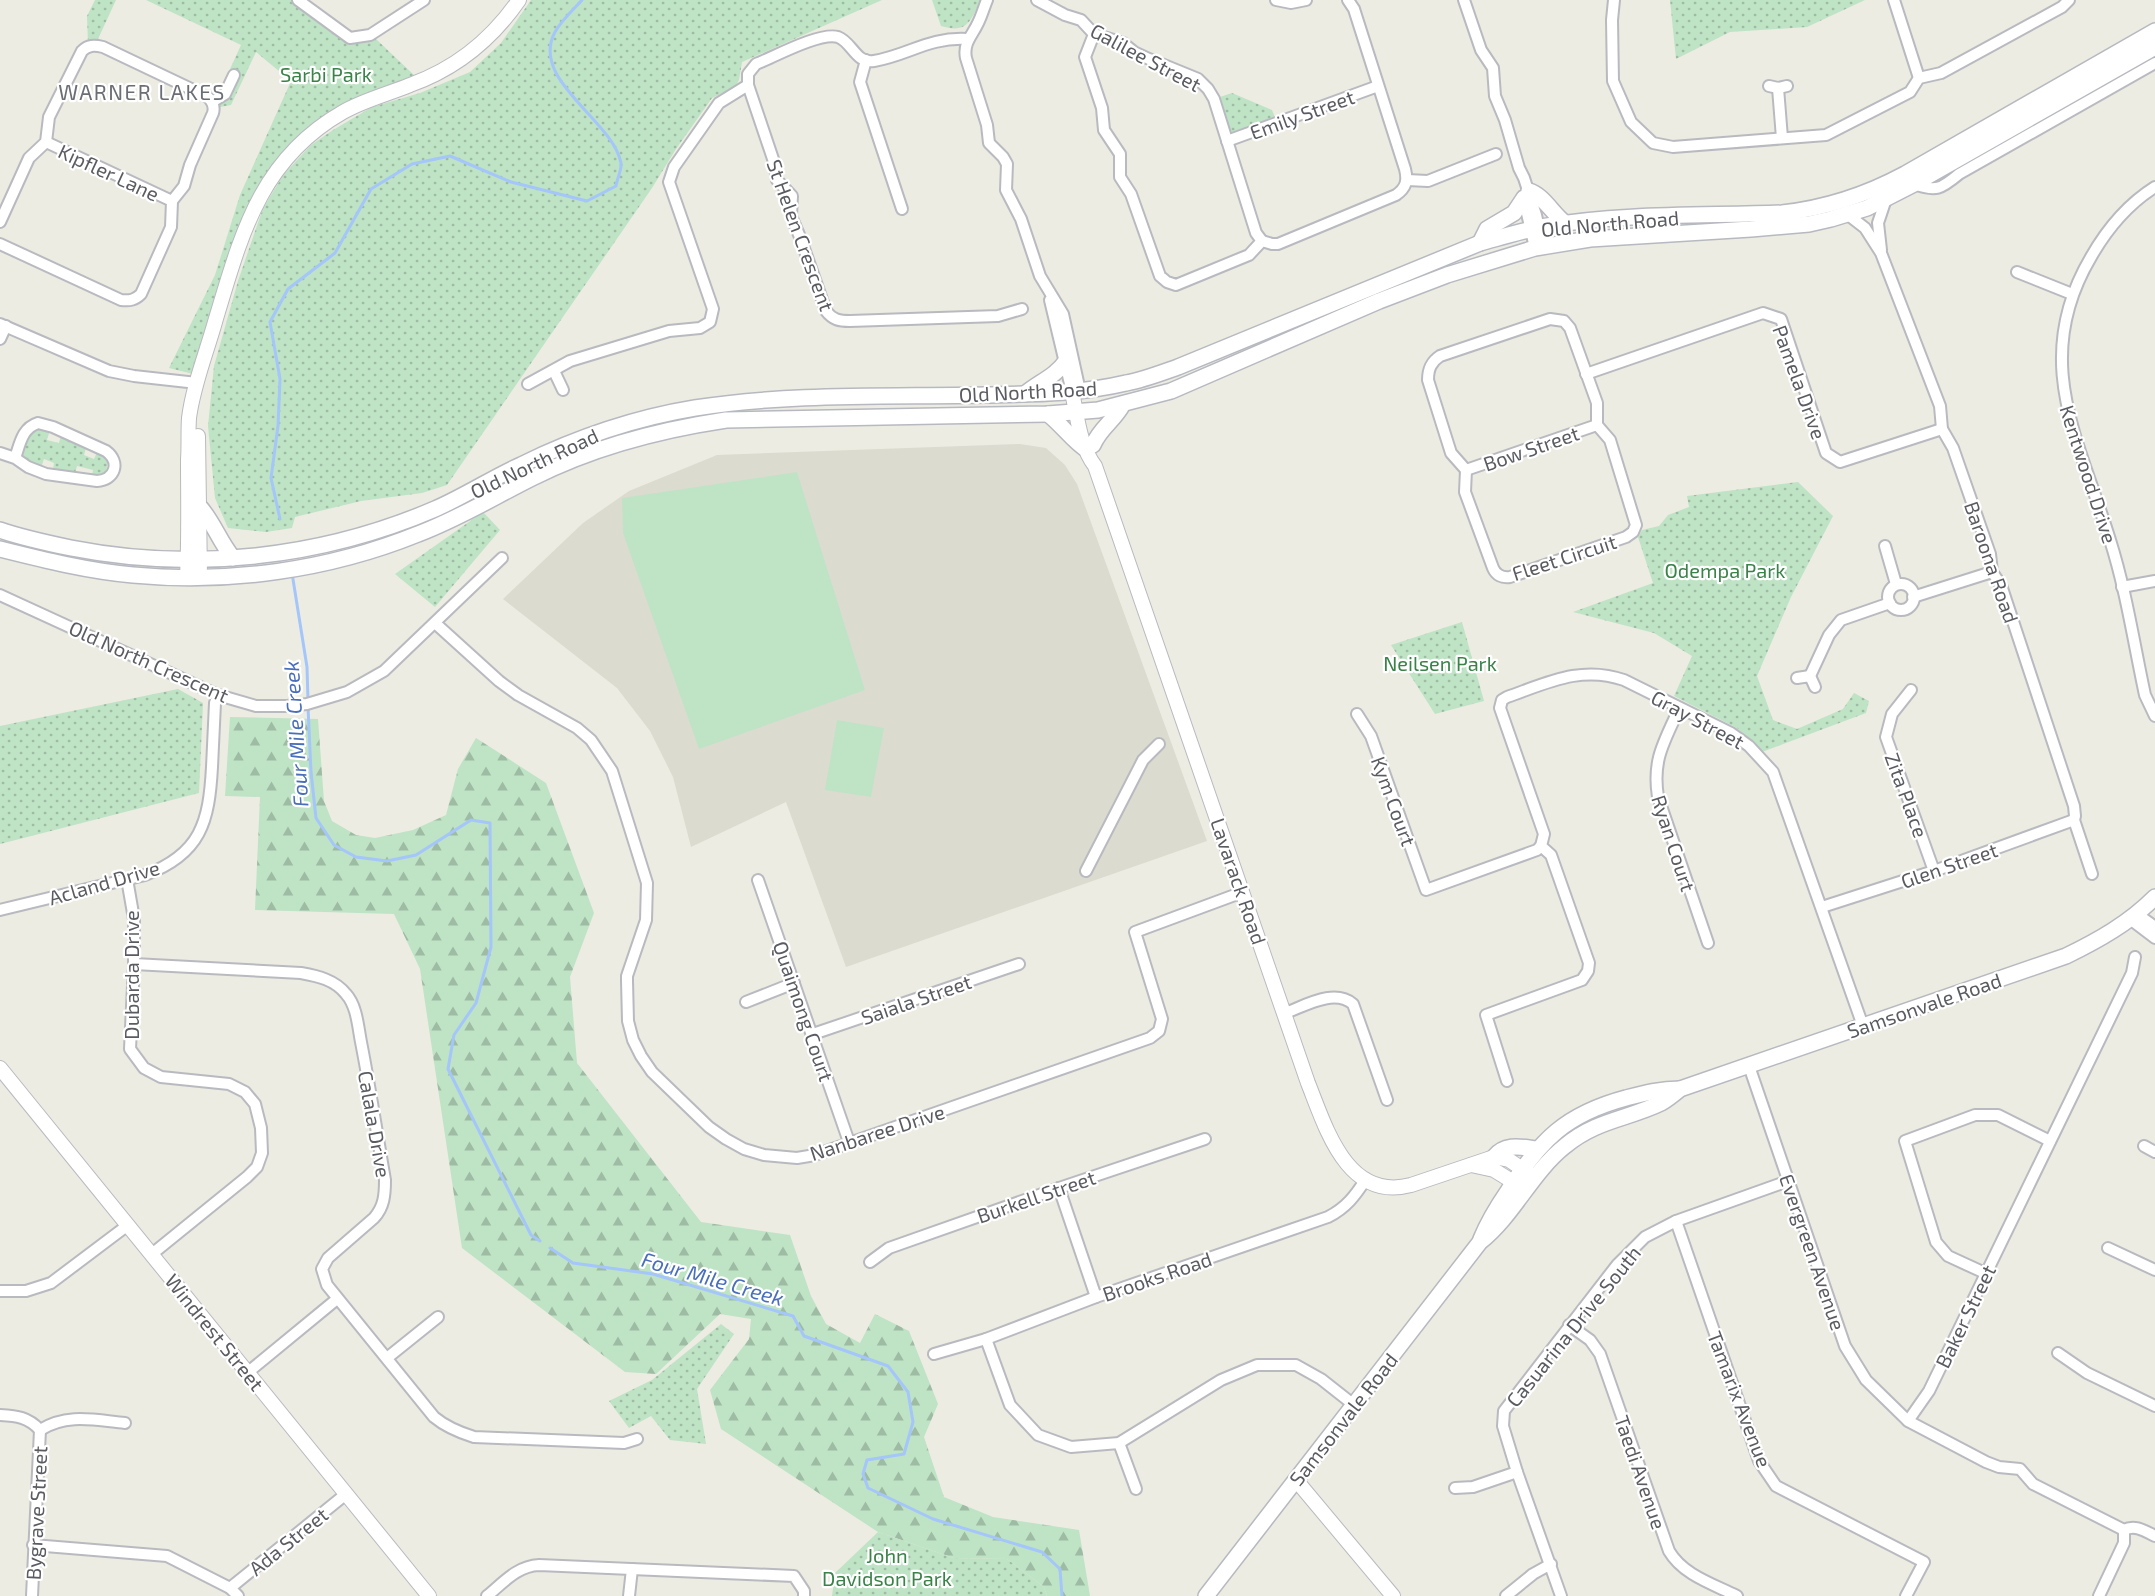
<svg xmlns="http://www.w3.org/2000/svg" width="2155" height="1596" font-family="'Exo 2',sans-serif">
<defs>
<pattern id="forest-firs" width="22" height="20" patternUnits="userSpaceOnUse" patternTransform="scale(1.5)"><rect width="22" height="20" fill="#bfe3c5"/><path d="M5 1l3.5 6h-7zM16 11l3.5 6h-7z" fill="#9ebba3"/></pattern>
<pattern id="park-dots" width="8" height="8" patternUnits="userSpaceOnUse" patternTransform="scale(1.5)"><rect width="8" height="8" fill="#bfe3c5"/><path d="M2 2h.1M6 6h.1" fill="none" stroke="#9ebba3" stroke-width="1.8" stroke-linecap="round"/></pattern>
</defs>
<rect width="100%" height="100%" fill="#ecece2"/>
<polygon fill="#dcdbd0" points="1020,444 1046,448 1065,465 1077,484 1207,841 846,967 786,802 691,847 673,777 650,731 617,688 503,599 583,523 629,491 717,455"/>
<g fill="#bfe3c5">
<polygon points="797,472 865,690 699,749 623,533 622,498"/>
<polygon points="837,720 884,728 871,797 825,790"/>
</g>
<polygon fill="url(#forest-firs)" points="230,717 318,719 324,801 332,821 356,835 375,838 413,830 446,815 458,769 476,738 546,783 594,913 570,977 577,1063 701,1222 790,1235 811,1296 826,1324 860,1343 875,1314 909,1331 938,1404 924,1437 944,1497 993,1517 1079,1530 1090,1596 1047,1596 1044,1587 1007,1559 954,1558 878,1532 721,1429 710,1390 749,1339 751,1319 720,1314 656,1374 625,1372 462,1248 420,969 394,914 255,910 260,797 225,796"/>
<g fill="url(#park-dots)">
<polygon points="95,0 116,0 98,39 88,43 87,16"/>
<polygon points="146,0 291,0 349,44 376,39 415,76 372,92 270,170 248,204 193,374 169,368 215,275 240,195 291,81 256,52 231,105 220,107 214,95 220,91 241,45"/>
<polygon points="531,0 882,0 742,62 739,80 735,87 712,98 676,149 652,188 447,485 422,493 361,501 295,517 292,528 266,532 228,528 215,498 208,426 214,366 238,281 263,208 284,174 311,145 333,130 372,107 420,93 470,72 501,43"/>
<path d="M932,0h49c-11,21 -13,34 -40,26z"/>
<polygon points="1670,0 1865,0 1807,27 1730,32 1676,59"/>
<polygon points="1232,93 1272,110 1276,120 1229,138 1217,98"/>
<polygon points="37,427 50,430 47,440 59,443 61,435 86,448 84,455 94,459 97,452 106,457 108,461 106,472 102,476 92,476 93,470 77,466 75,473 53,470 54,463 44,459 41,468 23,459 24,441"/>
<polygon points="1798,482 1833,516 1791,597 1757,676 1773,720 1797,729 1843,709 1854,693 1869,701 1866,713 1762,752 1737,728 1674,696 1692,656 1654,633 1573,612 1653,583 1638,537 1642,530 1659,526 1668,515 1689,507 1687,496"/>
<polygon points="483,512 500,530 435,607 395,574"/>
<polygon points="1462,622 1484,701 1435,714 1391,645"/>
<polygon points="178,689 203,703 199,793 0,844 0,726"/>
<polygon points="721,1324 734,1334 697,1389 706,1444 670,1440 651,1416 629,1428 609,1401 652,1380"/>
<polygon points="878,1532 954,1558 1007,1559 1044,1587 1047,1596 832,1596 835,1573"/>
</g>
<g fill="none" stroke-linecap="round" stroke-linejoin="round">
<g stroke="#a4c6fa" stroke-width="3">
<path d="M280,519l-9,-41 7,-52 2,-47 -10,-57 18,-33 47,-36 36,-64 41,-25 38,-8 61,26 76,19 29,-15c1,-7 6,-17 5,-23 -8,-43 -92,-83 -66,-131 6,-11 18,-22 27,-32"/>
<polyline points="292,573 307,667 308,700"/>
<polyline points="308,707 311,772 316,818 334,845 356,857 387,861 416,855 471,820 490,823 491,947 476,1003 454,1035 448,1069 531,1235 540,1241"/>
<polyline points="550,1248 573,1263 653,1274 793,1316 804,1336 888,1366 908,1392 913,1422 904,1454 867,1460 863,1474 868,1488 933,1519 1042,1552 1060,1569 1062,1596"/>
</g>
<defs>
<g id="minor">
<polyline points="298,0 350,38 370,35 424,0"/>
<path d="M987,0c-3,7 -5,15 -9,23 -6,13 -15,20 -12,35l21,67 2,18 14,14 4,7 -1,26 15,29 19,57 23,38 17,77"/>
<polyline points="1037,0 1065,15 1081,20 1094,34 1123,43 1134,52 1149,59 1198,79 1208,89 1214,99 1256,233 1262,241"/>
<polyline points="1276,0 1291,3 1306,0"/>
<polyline points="1464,0 1481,50 1493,68 1495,96 1505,120 1519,168 1524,178 1536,215 1543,246"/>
<polyline points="1614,0 1612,20 1613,81 1631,122 1653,143 1673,147 1826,135 1910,92 1919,78 1941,73 2062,7 2069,0"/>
<polyline points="1894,0 1919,78"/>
<path d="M1094,34l-9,23 17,51 2,22 16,24v23l11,17 29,82 7,6 9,3 73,-30 13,-14 10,3h6l118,-49c10,-7 12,-14 9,-26l-51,-160 -6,-9"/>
<path d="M967,39c-39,-2 -58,16 -93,22 -18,3 -22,-19 -36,-24 -19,-5 -64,20 -82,27l-8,10v11l26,77 3,18 15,16 -1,20 9,21 26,74c7,9 13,10 24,10l148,-5 24,-7"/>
<polyline points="866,60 860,82 902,209"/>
<polyline points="1769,86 1778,88 1787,86"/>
<polyline points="1778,88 1782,138"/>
<polyline points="212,102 225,94 234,75"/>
<polyline points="1227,141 1378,86"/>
<polyline points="46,142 172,201"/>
<polyline points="1407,180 1428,181 1496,154"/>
<path d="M1914,184c22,8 27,5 45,-10l196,-111"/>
<path d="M2155,187c-27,17 -48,42 -64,70 -61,103 -12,182 19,283 16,50 24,104 35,155l10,21"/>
<polyline points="1523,196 1535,248"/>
<polyline points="1847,214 1865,228 1881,253 1940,406 1942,429 1953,448 1990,554 1992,572 2001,585 2074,806 2075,816 2074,820 2092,874"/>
<path d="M0,222l29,-64 17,-16 3,-25 33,-66c6,-6 12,-6 21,-4l103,49c6,4 9,10 7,17l-23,52 -6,21 -12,15 -1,26 -30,67c-6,6 -11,7 -20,6l-121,-56"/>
<polyline points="1881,250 1878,223 1886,199"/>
<polyline points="2017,272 2072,294"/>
<polyline points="1050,300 1072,392"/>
<path d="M1550,319l14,2 6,7 27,75v22l13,15 26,85 -3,7 -7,5 -116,40c-8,1 -14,-2 -17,-9l-28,-76 1,-22 -15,-17 -23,-73c0,-11 3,-18 12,-24z"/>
<polyline points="0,324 109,371 134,376 197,383"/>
<polyline points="0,339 6,326"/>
<polyline points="554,371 563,390"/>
<polyline points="1586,374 1763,313 1781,319 1826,453 1840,462 1942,429"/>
<polyline points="528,384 570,361 669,331 700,328 710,322 713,309 669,182 674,167 719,103 748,85"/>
<path d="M0,453l15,5 13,9 18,7 51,7c18,-1 24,-19 9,-30l-53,-24 -15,-4c-16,5 -18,21 -23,35"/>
<polyline points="1466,470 1597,425"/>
<polyline points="1885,546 1896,584"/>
<circle cx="1901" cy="597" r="13"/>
<polyline points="2122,587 2155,581"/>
<polyline points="0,595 218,695 256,706 287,706 307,704 347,692 384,671 502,558"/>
<polyline points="1913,597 1992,572"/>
<polyline points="435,623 499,681 518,695 577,728 591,740 612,771 647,883 646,920 627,976 627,981 628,1021 633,1040 641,1056 652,1072 709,1127 726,1139 744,1149 764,1155 797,1158 815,1155 1150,1038 1159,1031 1162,1019 1135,932 1243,892"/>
<polyline points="1810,676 1829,635 1841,620 1890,603"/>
<polyline points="1797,678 1810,676 1815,687"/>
<polyline points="1911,690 1892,714 1886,737 1934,871"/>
<path d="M1679,709c-15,33 -27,51 -21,88l50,146"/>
<polyline points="1357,714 1371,736 1426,890 1537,850 1541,846"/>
<polyline points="1086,871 1143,760 1159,744"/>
<polyline points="127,879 134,919 134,964 130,1049 144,1068 161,1077 229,1084 245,1092 255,1104 261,1128 262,1153 257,1167 247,1177 152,1254"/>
<polyline points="758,880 849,1142"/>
<polyline points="1822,907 1934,871 2074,820"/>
<path d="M0,910l145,-35c56,-21 64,-53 67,-108 1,-22 2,-43 3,-64l3,-8"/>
<polyline points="2137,914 2155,927"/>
<polyline points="2130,919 2155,938"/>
<path d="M2135,957l-3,16 -203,418 -21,30 78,41 13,5 21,2 13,15 91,46c11,-6 21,1 31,6"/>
<path d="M134,964l167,9c17,3 34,7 45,21 11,12 12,33 15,48 9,46 16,92 24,138 0,15 -1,27 -11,38l-46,40 -6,11 5,16 107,132c12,10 24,15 40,20l150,6 13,-4"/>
<polyline points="746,1002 794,983"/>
<path d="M1285,1013c20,-7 49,-25 68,-9l34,96"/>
<polyline points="813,1034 1019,964"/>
<polyline points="1749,1066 1845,1346 1866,1380 1908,1421"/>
<path d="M1507,1081l-21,-66 96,-35 6,-9 1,-8 -38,-108 -10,-9 3,-12 -44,-126 2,-8 5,-3c40,-14 74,-32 117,-17l107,53 18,13 24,26 90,254"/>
<polyline points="2144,1146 2155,1152"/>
<polyline points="1059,1188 1096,1297"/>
<polyline points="1676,1221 1759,1461 1776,1486 1924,1562 1906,1596"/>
<polyline points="2108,1248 2155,1270"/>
<polyline points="870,1262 889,1248 1059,1188 1205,1139"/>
<polyline points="1985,1273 1948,1256 1936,1242 1905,1141 1975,1115 1998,1115 2050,1141"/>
<polyline points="0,1291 26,1291 51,1283 128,1225"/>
<path d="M1569,1325l21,15 10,14 69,197c14,24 44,33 68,45"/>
<polyline points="986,1339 1010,1405 1038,1435 1071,1447 1119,1443 1221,1380 1257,1365 1296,1365 1321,1379 1354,1405"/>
<polyline points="2058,1353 2087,1373 2155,1406"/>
<path d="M934,1354l52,-15 110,-42 232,-80c18,-9 27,-21 38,-38"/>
<polyline points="387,1358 438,1317"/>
<polyline points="247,1373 337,1299"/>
<path d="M0,1415c17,1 28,2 40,15"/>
<path d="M40,1430c27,-17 54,-10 85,-7"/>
<polyline points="1119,1443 1136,1489"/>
<polyline points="1455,1488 1473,1487 1517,1472"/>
<polyline points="33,1545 167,1556 230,1588 238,1596"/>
<polyline points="230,1588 346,1494"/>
<polyline points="32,1596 40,1430"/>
<path d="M487,1596c16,-13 30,-30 52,-31l255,11 10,15v5"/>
<polyline points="629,1596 632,1569"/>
<polyline points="1506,1596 1533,1574 1551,1564"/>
<polyline points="1561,1596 1517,1472 1503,1426 1504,1411 1617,1265 1645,1237 1676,1221 1788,1181"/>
<polyline points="2099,1596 2124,1543 2124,1530"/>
</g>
<g id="tertiary">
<path d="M1072,392c5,23 8,55 23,74l213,617c18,45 39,119 103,102l83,-28 15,3 22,15"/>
<polyline points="198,436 200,577"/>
<path d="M187,577c2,-39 1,-79 1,-118 1,-13 0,-27 1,-41 4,-32 17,-64 26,-96 26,-86 44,-162 128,-210 21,-12 45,-18 67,-27 45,-16 82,-46 109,-85"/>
<polyline points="0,1068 429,1596"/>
<polyline points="1471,1165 1494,1170 1523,1188"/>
<polyline points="1296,1480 1393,1596"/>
</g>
<g id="secondary">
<path d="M1529,191c14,4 24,23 36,32"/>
<polyline points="1480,243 1487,229 1514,213 1524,198"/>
<path d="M1025,394c14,-12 30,-17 41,-33"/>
<path d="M1048,414c14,11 25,27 39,36"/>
<path d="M1093,445c7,-17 22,-25 30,-41"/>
<path d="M199,506c14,15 20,35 34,52"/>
<path d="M0,530c23,8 47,13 71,18 122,24 250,10 364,-39 30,-13 57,-31 86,-44 55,-27 113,-47 174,-57 95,-15 194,-11 291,-13 47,-1 94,-1 140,-12 17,-3 35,-10 52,-16l302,-124c22,-6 44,-13 67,-17 75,-13 159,-10 235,-13 45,-5 84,-18 123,-39l250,-143"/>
<path d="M0,549c44,11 88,22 133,26 96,9 196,-5 285,-41 40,-15 76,-37 114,-56 61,-31 127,-48 194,-58l322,-6 50,-4 73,-19 208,-90 68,-26 88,-27 55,-9 161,-10 58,-5 22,-5 36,-11 47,-24 241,-137"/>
<path d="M1494,1157c11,-14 27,-10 43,-8"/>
<path d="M1481,1239c7,-17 16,-32 27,-48 32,-51 58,-77 118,-93 19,-5 34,-9 54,-9"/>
<path d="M1206,1596l274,-354c34,-27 51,-69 85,-96 31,-26 63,-27 96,-43 7,-4 13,-9 19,-14l386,-133c33,-16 63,-33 89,-59"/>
</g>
</defs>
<use href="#minor" stroke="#b9bac0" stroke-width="14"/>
<use href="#tertiary" stroke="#b9bac0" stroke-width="16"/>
<use href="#secondary" stroke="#b7b9c0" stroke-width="18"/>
<use href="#minor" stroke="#fff" stroke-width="10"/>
<use href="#tertiary" stroke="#fff" stroke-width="14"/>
<use href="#secondary" stroke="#fff" stroke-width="15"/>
</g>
<g text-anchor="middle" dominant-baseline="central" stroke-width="4.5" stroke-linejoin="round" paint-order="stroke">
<g font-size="20" fill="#5a5c62" stroke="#fff">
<text transform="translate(1146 57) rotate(28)">Galilee Street</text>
<text transform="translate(1302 114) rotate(-20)">Emily Street</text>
<text transform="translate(109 172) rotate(25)">Kipfler Lane</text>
<text transform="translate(1610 223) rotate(-5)">Old North Road</text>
<text transform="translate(801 235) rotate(70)">St Helen Crescent</text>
<text transform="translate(1800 382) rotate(70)">Pamela Drive</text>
<text transform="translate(1028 391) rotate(-3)">Old North Road</text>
<text transform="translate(1531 448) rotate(-19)">Bow Street</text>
<text transform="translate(534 463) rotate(-25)">Old North Road</text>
<text transform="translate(2089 474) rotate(72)">Kentwood Drive</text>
<text transform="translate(1564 557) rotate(-18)">Fleet Circuit</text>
<text transform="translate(1992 562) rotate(71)">Baroona Road</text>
<text transform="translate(149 661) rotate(24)">Old North Crescent</text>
<text transform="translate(1698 719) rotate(28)">Gray Street</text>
<text transform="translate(1907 795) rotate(70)">Zita Place</text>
<text transform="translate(1394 801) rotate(70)">Kym Court</text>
<text transform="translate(1674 843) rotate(72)">Ryan Court</text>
<text transform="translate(1949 865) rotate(-19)">Glen Street</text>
<text transform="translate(1239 881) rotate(71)">Lavarack Road</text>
<text transform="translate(104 882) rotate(-16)">Acland Drive</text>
<text transform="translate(131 975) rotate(-90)">Dubarda Drive</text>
<text transform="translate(916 999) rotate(-19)">Saiala Street</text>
<text transform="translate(1924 1005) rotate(-19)">Samsonvale Road</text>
<text transform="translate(804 1011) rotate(71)">Quaimong Court</text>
<text transform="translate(375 1124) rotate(80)">Calala Drive</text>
<text transform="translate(877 1132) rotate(-18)">Nanbaree Drive</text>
<text transform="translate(1036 1196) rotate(-19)">Burkell Street</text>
<text transform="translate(1813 1252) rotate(71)">Evergreen Avenue</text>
<text transform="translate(1157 1276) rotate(-19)">Brooks Road</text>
<text transform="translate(1965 1316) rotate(-64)">Baker Street</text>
<text transform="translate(1573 1326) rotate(-51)">Casuarina Drive South</text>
<text transform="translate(215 1332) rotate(51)">Windrest Street</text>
<text transform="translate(1740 1399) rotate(69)">Tamarix Avenue</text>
<text transform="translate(1343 1419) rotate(-52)">Samsonvale Road</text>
<text transform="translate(1641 1472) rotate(71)">Taedi Avenue</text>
<text transform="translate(36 1513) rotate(-87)">Bygrave Street</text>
<text transform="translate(288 1541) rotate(-39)">Ada Street</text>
</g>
<g font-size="20" fill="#398248" stroke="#fff">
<text x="326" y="74">Sarbi Park</text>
<text x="1725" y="570">Odempa Park</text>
<text x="1440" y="663">Neilsen Park</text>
<text x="887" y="1555">John<tspan x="887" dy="23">Davidson Park</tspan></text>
</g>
<g font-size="21" letter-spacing="1.5" fill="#6b6e74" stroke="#fff">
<text x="142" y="91">WARNER LAKES</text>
</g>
<g font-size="21" font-style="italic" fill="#486ebc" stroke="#fff">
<text transform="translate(295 734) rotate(-94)">Four Mile Creek</text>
<text transform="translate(713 1278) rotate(16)">Four Mile Creek</text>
</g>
</g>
</svg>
